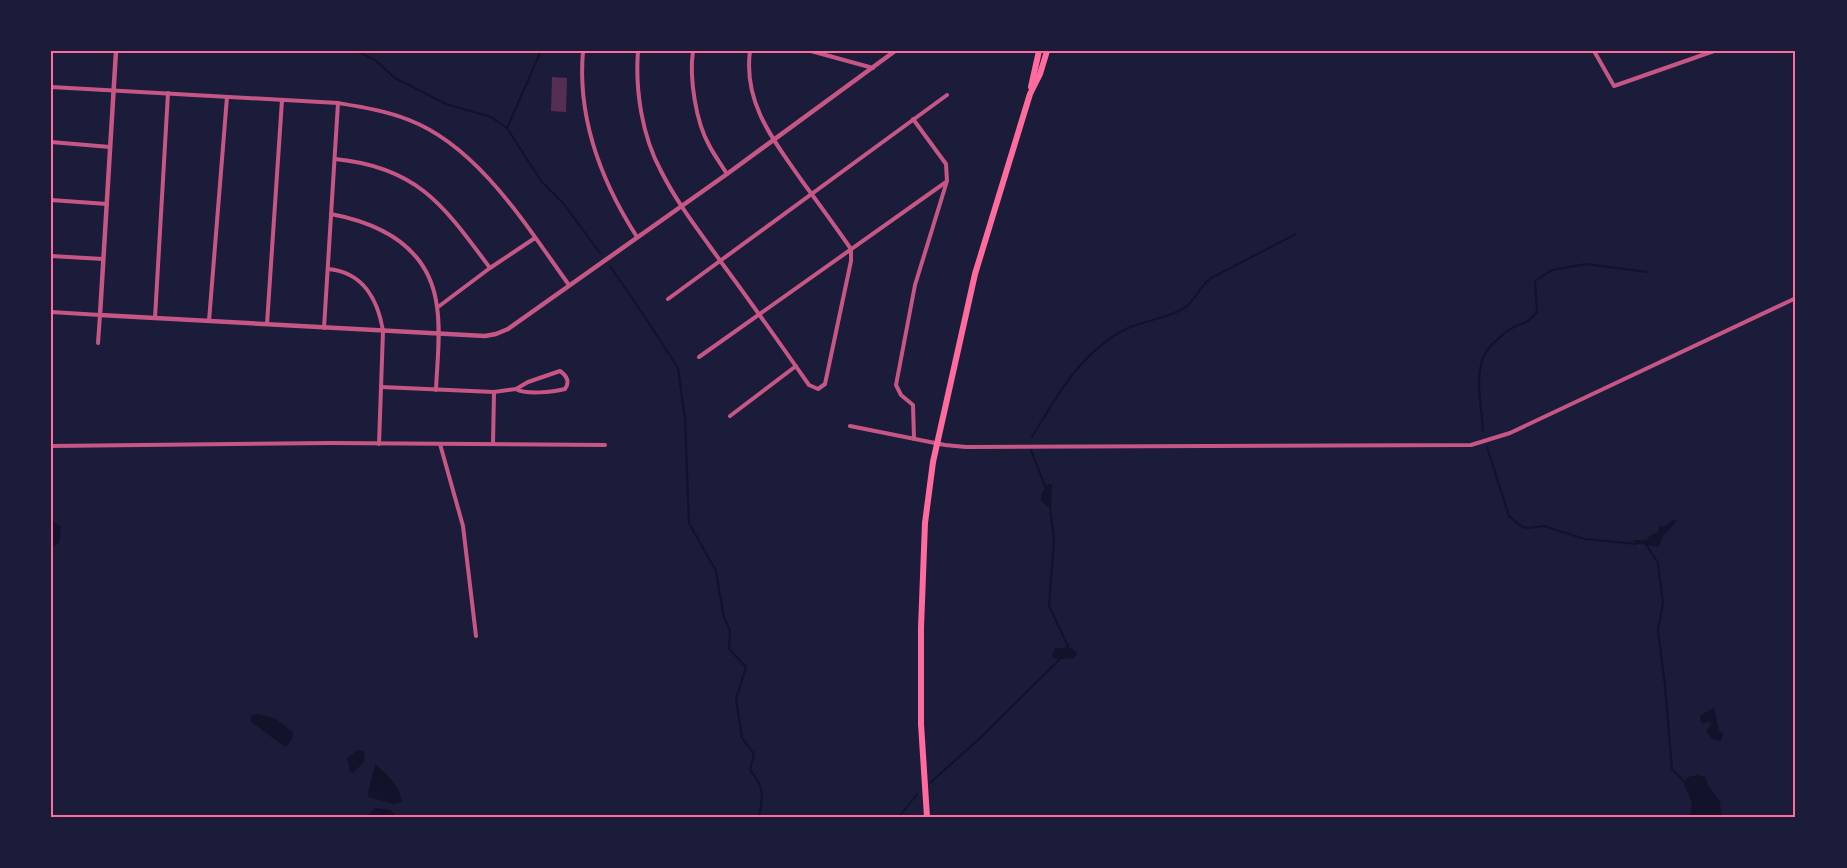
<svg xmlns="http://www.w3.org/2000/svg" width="1847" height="868" font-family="'DejaVu Sans',sans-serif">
<rect width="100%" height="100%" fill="#1b1b3a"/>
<g fill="#12122b">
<polygon points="1048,484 1052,485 1051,508 1045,505 1041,500 1042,493"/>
<polygon points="1674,519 1676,522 1663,536 1660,545 1657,547 1635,543 1632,540 1646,540 1651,535 1658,532 1659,526 1666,526"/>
<polygon points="51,520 61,527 59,543 51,547"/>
<polygon points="1068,647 1074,650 1077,654 1074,658 1056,659 1052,656 1054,649"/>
<polygon points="1714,708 1719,730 1723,733 1721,741 1712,739 1706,731 1712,724 1708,721 1703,724 1700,721 1701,715"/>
<path d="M258,714l18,5 17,13c0,7 -2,10 -8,15l-35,-26 2,-6z"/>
<polygon points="357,750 363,751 365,755 364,762 353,773 350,771 347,758"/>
<path d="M375,764c12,10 25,22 27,38l-8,2 -25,-7 -1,-4z"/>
<polygon points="1697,775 1705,777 1708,785 1720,801 1721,814 1729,817 1690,817 1692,804 1684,784 1688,777"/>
<polygon points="375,808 391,810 396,817 367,817"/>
</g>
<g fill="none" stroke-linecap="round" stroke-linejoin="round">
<g stroke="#12122b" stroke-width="2">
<polyline points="356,51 375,60 395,78 446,104 491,117 507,128 541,181 563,203 600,253"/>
<polyline points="507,128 541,51"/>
<path d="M610,266l35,51 33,51 7,52 4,103 27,48 8,47 6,12 -1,19 17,18 -10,32 6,39 12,16 -4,16c15,18 13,25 9,47"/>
<path d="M1483,431c-1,-23 -9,-54 1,-75 4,-10 15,-18 22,-24 14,-11 18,-4 31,-20l-2,-31 17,-11 34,-6 61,8"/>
<path d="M1032,437c25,-42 49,-85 94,-108 16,-8 47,-12 61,-23 9,-8 12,-19 24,-28l85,-44"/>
<polyline points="1487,447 1509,516 1522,527 1529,528 1544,526 1585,539 1637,544"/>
<polyline points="1031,450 1046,489"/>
<polyline points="1050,506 1054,541 1049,606 1068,646 1067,648"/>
<polyline points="1646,544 1658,563 1663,603 1658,630 1665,686 1672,769 1687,784"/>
<polyline points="930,783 978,740 1061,658"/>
<polyline points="899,817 917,794"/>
</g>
</g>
<polygon fill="#542f53" points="552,77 567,78 566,112 551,111"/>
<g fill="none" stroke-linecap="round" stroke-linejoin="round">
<g stroke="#c65784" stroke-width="4">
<path d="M583,51c-6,68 18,130 54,186"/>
<path d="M638,51c-3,39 4,85 23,120 17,34 41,64 63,95 29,39 57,79 85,119l9,4 7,-5 26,-123v-12c-16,-23 -32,-45 -49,-68 -28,-40 -59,-78 -52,-130"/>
<path d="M693,51c-4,27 3,71 16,94 5,10 12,19 18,29"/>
<polyline points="811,51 873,68"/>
<polyline points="1594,51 1614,86 1714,51"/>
<path d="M51,87l287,16c24,4 49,8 71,17 70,27 118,107 160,165"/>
<polyline points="913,119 946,164 947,181 915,285 896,385 901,395 913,405 914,439"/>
<polyline points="51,142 110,147"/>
<path d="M335,159c83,8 109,47 155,109"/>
<polyline points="51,200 107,204"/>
<path d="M331,214c52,10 99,35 106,93 4,27 0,56 -1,83"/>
<polyline points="51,256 103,259"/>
<path d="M328,269c35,3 50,31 55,62l-4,113"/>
<polyline points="668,299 947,95"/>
<polyline points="438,307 490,268 535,238"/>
<polyline points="51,312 100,315 98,343"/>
<polyline points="155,318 168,93"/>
<polyline points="209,321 227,97"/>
<polyline points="267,324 282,100"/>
<polyline points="324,328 338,103"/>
<polyline points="699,357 946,182"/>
<path d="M381,387l113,5 22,-3 12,-7 32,-11c7,5 10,11 5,18 -12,3 -39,6 -49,0"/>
<polyline points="730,416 796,366"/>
<polyline points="850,426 945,445 966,447 1471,445 1510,433 1796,298"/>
<polyline points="440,444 463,526 476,636"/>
<polyline points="493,444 494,392"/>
<polyline points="51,446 331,443 605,445"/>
</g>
<polyline stroke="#c65784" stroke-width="4.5" points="116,51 100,315 485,336 496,334 508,329 727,174 895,51"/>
<g stroke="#ff6b9d" stroke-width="6">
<polyline points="1031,87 1039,51"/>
<polyline points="927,817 921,724 921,628 925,523 933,462 975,274 1030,94 1040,74 1047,51"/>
</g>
</g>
<rect width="1847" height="868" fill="none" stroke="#1b1b3a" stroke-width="105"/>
<rect x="52" y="52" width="1742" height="764" fill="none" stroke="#ff6b9d" stroke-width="2"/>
</svg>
